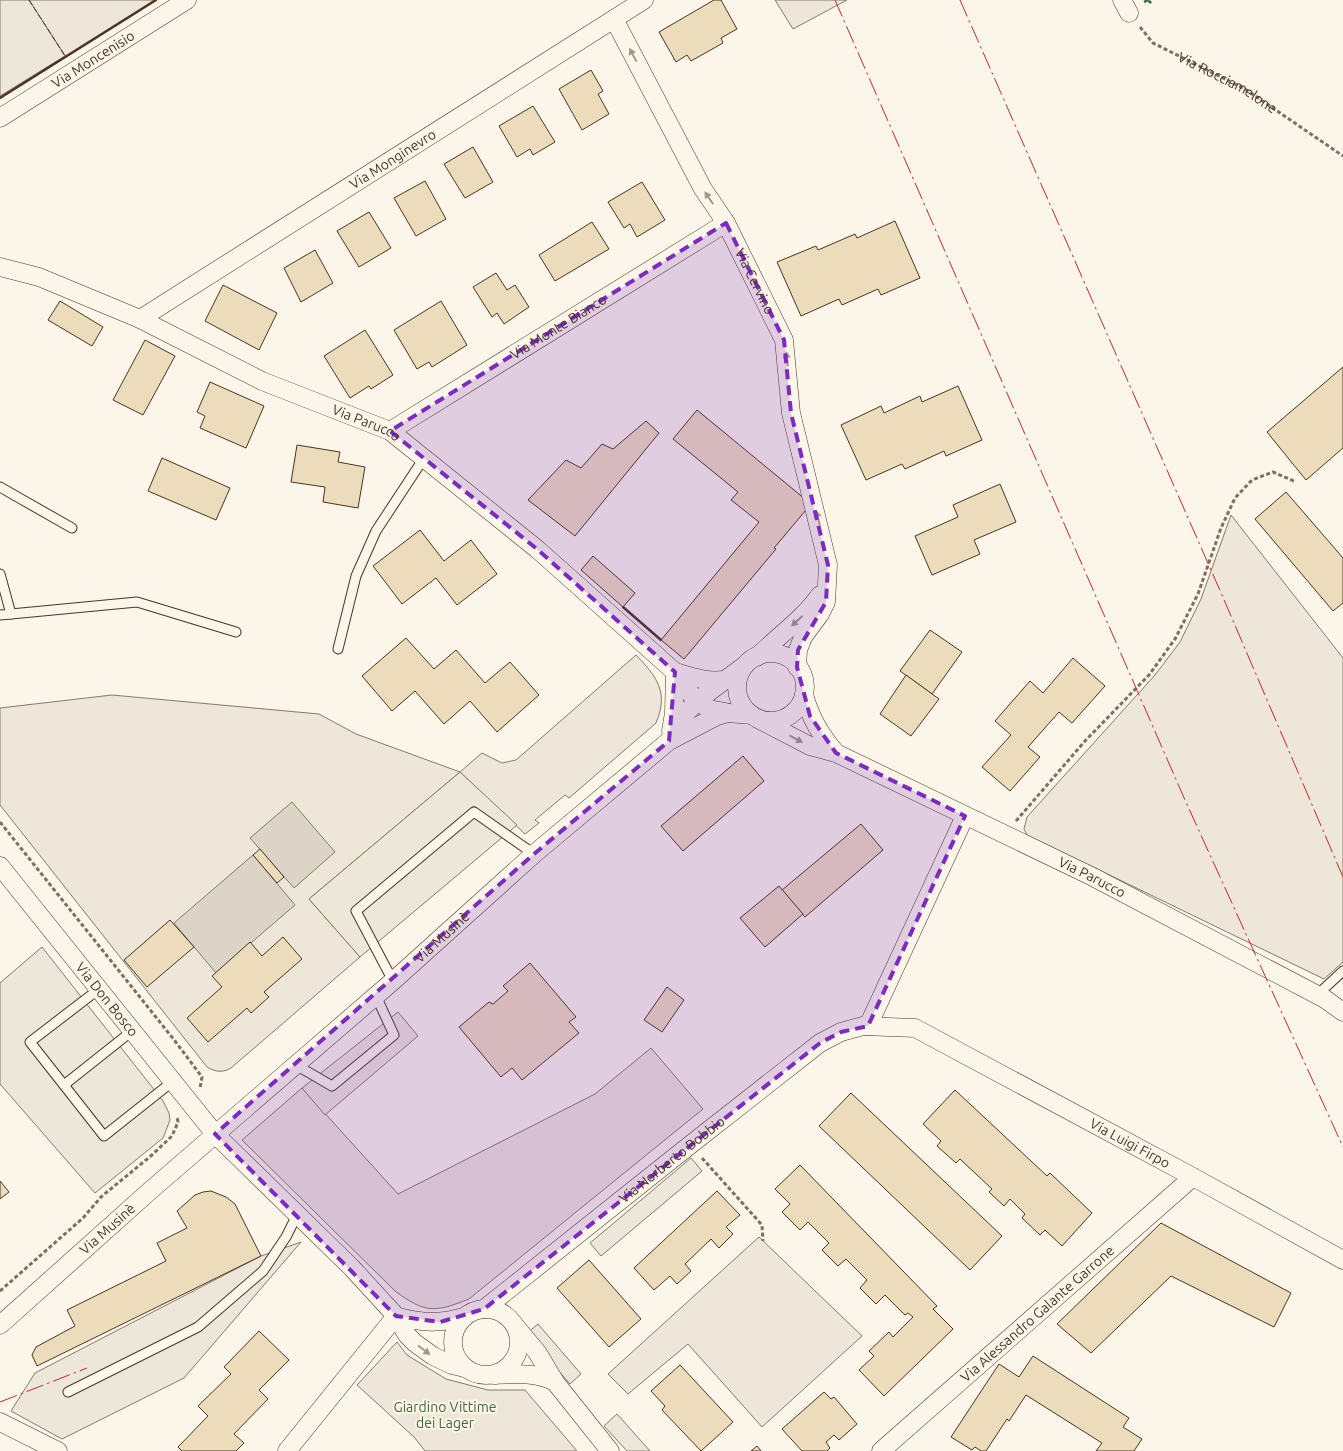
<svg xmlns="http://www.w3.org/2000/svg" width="1343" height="1451" font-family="Ubuntu,sans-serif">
<rect width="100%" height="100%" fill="#fbf6e9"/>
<g fill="#ede6d9" stroke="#887966">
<polygon points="29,0 156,0 66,57"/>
<polygon points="775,0 847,0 793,29"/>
<polygon points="1231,515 1343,658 1343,962 1324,979 1027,835 1024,829 1027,817 1155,675 1180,642 1201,599"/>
<path d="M636,655c21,22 33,37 20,68l-87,75 -4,-3 -30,25 4,3 -14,11 -65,-62 -151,127 51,58 -129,111c-8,5 -16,4 -24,-1l-207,-262v-97l112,-13 207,19 37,20 104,38 22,-19 20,10 14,-3z"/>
<path d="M651,1048l52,61 -234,190c-35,14 -44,14 -74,-8l-153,-151 60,-52 96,106 197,-100z"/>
<polygon points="759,1237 862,1336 762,1427 688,1344 628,1394 608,1374"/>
<polygon points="397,1342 407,1355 446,1379 488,1390 525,1390 577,1451 425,1451 414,1437 357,1385"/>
</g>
<g fill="#ede7d9" stroke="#887966">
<polygon points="0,0 29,0 65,56 0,96"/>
<polygon points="460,772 517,825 360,957 309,899"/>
<polygon points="42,947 163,1101 169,1113 170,1120 163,1138 95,1193 0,1084 0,983"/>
<polygon points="398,1012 418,1036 325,1115 302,1088"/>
<polygon points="691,1158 702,1171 601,1256 590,1243"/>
<polygon points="301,1242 184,1378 62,1439 11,1411 35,1373 261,1256"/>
<polygon points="538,1324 581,1374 570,1384 526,1334"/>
<polygon points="617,1414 650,1451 627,1451 604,1426"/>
</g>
<g fill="#dcd4c6" stroke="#887966">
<polygon points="292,802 335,852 294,888 250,838"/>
<polygon points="253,855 295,905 216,973 174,923"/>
</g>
<g fill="#ecdcbc" stroke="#4a3520">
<polygon points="714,0 721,0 737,29 721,38 723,43 691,61 687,55 676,62 659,32"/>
<polygon points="591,70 603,91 598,94 609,114 582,130 559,89"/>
<polygon points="533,106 555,142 533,155 530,149 517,157 499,126"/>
<polygon points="473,147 493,182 465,198 444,164"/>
<polygon points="425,181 446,219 416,236 394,198"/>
<polygon points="642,182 665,220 637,237 630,224 624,228 608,202"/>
<polygon points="369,212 391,248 359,267 337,231"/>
<polygon points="895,221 920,278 881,295 878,289 842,305 839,299 801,316 777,262 816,246 818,250 855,234 857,238"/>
<polygon points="592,222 609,249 555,281 539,255"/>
<polygon points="315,250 333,283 301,302 284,268"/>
<polygon points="496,273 507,290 515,285 529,307 504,324 497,313 492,317 473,287"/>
<polygon points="223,285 277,313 259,350 205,321"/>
<polygon points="60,301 103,327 92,346 48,320"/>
<polygon points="441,301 467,345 432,367 429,362 417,369 394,330"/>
<polygon points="365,330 393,375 371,389 369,386 350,398 324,356"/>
<polygon points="145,340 175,356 143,415 113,400"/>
<polygon points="1343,367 1343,448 1306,480 1267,432"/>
<polygon points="210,382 264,406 246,448 200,428 205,416 197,412"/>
<polygon points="958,386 982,440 946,456 944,451 905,469 902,464 866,480 841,425 881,406 884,413 920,396 922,402"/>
<polygon points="697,410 811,504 774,548 776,549 684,659 661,640 759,522 731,500 738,492 673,439"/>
<polygon points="646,421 659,433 575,536 528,500 566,460 581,468 602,444 613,449"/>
<polygon points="297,445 340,452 338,462 365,467 358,508 323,502 325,487 291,482"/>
<polygon points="162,458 230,488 216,520 148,491"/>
<polygon points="1000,484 1016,522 974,540 980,554 932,575 915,536 958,517 953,505"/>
<polygon points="1286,492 1343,558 1343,603 1333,611 1255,519"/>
<polygon points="420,530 444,561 471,540 497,574 457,605 436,578 402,604 373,566"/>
<polygon points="593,556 635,593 623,607 581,570"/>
<polygon points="930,630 962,652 932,694 900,671"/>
<polygon points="406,638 434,669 456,650 485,683 510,662 539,695 497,732 470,701 444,724 415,691 392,711 362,676"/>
<polygon points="1073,658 1105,686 1072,723 1059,712 1028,747 1040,757 1010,791 982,767 1011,735 995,721 1030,681 1043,693"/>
<polygon points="906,675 939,699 911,736 880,714"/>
<polygon points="743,756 764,781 683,851 661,826"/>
<polygon points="861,824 883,850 805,917 782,890"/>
<polygon points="260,849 284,877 277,883 253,855"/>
<polygon points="779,886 803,914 765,947 740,918"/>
<polygon points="170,920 194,947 147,987 124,960"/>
<polygon points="283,937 302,959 264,992 269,997 251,1013 247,1008 208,1042 187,1018 222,987 212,976 250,942 262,956"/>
<polygon points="530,963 576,1017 569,1022 579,1033 522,1080 512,1068 501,1077 459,1027 489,1002 493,1004 508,991 503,986"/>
<polygon points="667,987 684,1000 662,1032 644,1020"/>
<polygon points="955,1090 1047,1176 1050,1173 1092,1213 1062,1246 1045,1230 1040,1235 1022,1218 1025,1214 1010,1199 1004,1206 989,1192 992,1189 960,1159 956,1163 937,1146 941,1141 923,1124"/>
<polygon points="851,1093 1002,1236 970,1270 819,1126"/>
<polygon points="800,1165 937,1306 933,1309 953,1329 884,1396 859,1370 874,1356 869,1351 889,1332 893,1337 913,1317 908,1313 905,1315 885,1295 876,1304 860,1288 867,1280 846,1259 838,1266 822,1250 829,1243 808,1222 800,1230 782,1212 790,1204 775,1189"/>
<polygon points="0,1181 9,1192 0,1199"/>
<polygon points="211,1191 226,1197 235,1204 261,1256 37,1366 32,1355 36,1347 75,1326 67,1310 166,1261 157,1243 187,1228 177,1211 195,1195 203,1192"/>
<polygon points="717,1191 740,1215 726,1227 733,1234 719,1248 711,1239 685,1264 691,1271 677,1284 670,1276 654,1290 634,1268"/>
<polygon points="1161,1223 1291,1293 1274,1327 1171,1276 1091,1353 1057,1324"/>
<polygon points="589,1260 641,1319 609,1347 557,1288"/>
<polygon points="259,1331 289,1360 259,1390 268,1399 234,1434 244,1443 236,1451 182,1451 178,1447 208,1416 198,1406 231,1374 224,1367"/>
<polygon points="1033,1356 1129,1418 1123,1427 1142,1439 1134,1451 1096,1451 1102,1443 1026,1395 1009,1421 1007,1419 986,1451 981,1451 975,1447 972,1450 951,1437 999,1364 1019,1377"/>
<polygon points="680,1365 733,1422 701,1451 662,1410 665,1406 651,1391"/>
<polygon points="824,1392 831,1399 834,1397 857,1424 839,1440 834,1435 826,1442 830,1448 827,1451 802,1451 782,1429"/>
<polygon points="757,1446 761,1451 751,1451"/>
</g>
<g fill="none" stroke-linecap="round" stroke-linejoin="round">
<defs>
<g id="lane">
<polyline points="0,487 72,528"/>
<polyline points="0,574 11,614 0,615"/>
<polyline points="11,614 137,602 236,632"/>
<polyline points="338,649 356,576 376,531 424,458"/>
<polyline points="393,981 356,911 474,812 534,854"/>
<polyline points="99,989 30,1042 104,1136 172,1082"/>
<polyline points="1317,995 1343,971"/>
<polyline points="296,1065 332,1086 394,1035 376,996"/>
<polyline points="64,1085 132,1031"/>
<polyline points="68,1392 198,1327 263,1271 286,1237 297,1215"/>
</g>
<g id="street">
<polyline points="1122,0 1129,13"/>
<path id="s2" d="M614,19l89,170 23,34 58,117 7,73 37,152 -2,37 -6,12 -17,23 -5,13 -1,17"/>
<path id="s3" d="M0,118l187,-118"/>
<path id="s4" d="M0,267l39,10 101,42 122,62 128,50 147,118 138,123c8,13 18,28 33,36 6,3 14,3 20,5"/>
<path id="s5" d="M140,319l504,-319"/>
<path id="s6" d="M390,431l336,-208"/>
<circle cx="771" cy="687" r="34"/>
<path d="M757,657c21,-21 46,-38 63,-62"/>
<path d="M675,672c17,5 31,10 49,8"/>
<path d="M804,695c7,24 16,39 32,58"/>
<path id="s7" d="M758,719l52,27 26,7 257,124 232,122 18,13"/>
<polyline points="671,731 674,713 675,672"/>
<polyline points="669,741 684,715 698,700 744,666"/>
<path id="s8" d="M0,866l215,268 137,134 44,48 11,19 8,8 18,13 19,9 13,3"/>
<polyline points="868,1026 965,816"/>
<circle cx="486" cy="1342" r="33"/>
<path id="s9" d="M484,1309l206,-164 130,-102 21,-11 22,-6 52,2 278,149 150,83"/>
<path d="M396,1316c23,7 45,8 67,1"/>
<path id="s10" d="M0,1325l152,-136 241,-208 141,-127 135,-113 48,-25 11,-3 24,2"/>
<polyline points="516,1327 537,1352 555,1382 610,1451"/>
<path d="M494,1375c20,-1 43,-3 61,7"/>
<polyline points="0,1422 58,1451"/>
<polyline points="287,1451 396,1316"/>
<path id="s11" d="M881,1451l312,-274"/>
</g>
</defs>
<use href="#lane" stroke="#4a3520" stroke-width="11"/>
<use href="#street" stroke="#4a3520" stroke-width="19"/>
<g stroke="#7f6f5c" stroke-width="3" stroke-dasharray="4 2.5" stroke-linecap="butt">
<path id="s1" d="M1140,27l13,16 92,46 98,67"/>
<polyline points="1016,821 1085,741 1149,675 1175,639 1198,594 1221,528 1235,498 1252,480 1273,472 1296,482"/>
<polyline points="0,822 175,1041 202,1077 200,1088"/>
<polyline points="702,1158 762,1225 763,1241"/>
<polyline points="0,1291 83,1218 101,1197 152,1155 172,1136 178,1122 177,1117"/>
</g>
<use href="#lane" stroke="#fbf6e9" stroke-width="9"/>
<use href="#street" stroke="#fbf6e9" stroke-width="18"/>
<polyline stroke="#436837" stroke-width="4" stroke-dasharray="2.5 4" stroke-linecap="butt" points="1145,0 1148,4 1151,0"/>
<polyline stroke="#4a3520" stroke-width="1" stroke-dasharray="6 2.5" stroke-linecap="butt" points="29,0 65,56"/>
<g stroke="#4a3520" stroke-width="2.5">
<polyline points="0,98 156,0"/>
<polyline points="623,607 661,640"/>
</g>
<g stroke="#c62828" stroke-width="1" stroke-dasharray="18 4 2.5 4" stroke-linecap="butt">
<polyline points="835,0 1185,800 1343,1147"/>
<polyline points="960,0 1222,595 1343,877"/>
<polyline points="0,1402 87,1368"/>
</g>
</g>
<defs><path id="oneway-solid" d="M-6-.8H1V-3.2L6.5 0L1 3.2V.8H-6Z" transform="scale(1.25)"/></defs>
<g fill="#a29684">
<use href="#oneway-solid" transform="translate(633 55) rotate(-118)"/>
<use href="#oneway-solid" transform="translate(709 198) rotate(-124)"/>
<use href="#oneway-solid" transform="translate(787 359) rotate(-97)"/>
<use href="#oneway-solid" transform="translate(818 518) rotate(-104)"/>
<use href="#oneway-solid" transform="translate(797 621) rotate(138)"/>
<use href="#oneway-solid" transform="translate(796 739) rotate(28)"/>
<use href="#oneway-solid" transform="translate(424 1350) rotate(37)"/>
</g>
<path fill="#7b2cbf" fill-opacity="0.2" stroke="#7b2cbf" stroke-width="4" stroke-dasharray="10 6" stroke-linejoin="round" d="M726,223l58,117 7,73 37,152 -2,37 -28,48 -1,17 13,49 26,37 129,63 -97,210 -27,6 -21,11 -336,266 -44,13 -44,-6 -181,-182 319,-280 135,-113 6,-69 -138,-123 -147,-118z"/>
<g text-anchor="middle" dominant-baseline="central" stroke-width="4" stroke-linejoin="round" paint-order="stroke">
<g font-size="14" fill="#4a3520" stroke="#fbf6e9">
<text stroke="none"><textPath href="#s3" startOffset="110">Via Moncenisio</textPath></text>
<text stroke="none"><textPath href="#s1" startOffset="105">Via Rocciamelone</textPath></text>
<text stroke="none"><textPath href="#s5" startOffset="299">Via Monginevro</textPath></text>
<text stroke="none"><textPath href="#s2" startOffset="298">Via Cervino</textPath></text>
<text stroke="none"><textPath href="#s6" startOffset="198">Via Monte Bianco</textPath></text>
<text stroke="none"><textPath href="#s4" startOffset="399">Via Parucco</textPath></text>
<text stroke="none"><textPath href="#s7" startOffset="370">Via Parucco</textPath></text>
<text stroke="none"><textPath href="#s10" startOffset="588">Via Musinè</textPath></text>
<text stroke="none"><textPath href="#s8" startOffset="171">Via Don Bosco</textPath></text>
<text stroke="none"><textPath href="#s9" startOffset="771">Via Luigi Firpo</textPath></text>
<text stroke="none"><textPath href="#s9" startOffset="240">Via Norberto Bobbio</textPath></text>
<text stroke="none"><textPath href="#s10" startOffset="144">Via Musinè</textPath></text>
<text stroke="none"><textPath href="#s11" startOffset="208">Via Alessandro Galante Garrone</textPath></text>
</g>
<g font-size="14" fill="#436837" stroke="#fbf6e9">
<text x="445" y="1407">Giardino Vittime<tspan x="445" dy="16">dei Lager</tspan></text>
</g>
</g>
</svg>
